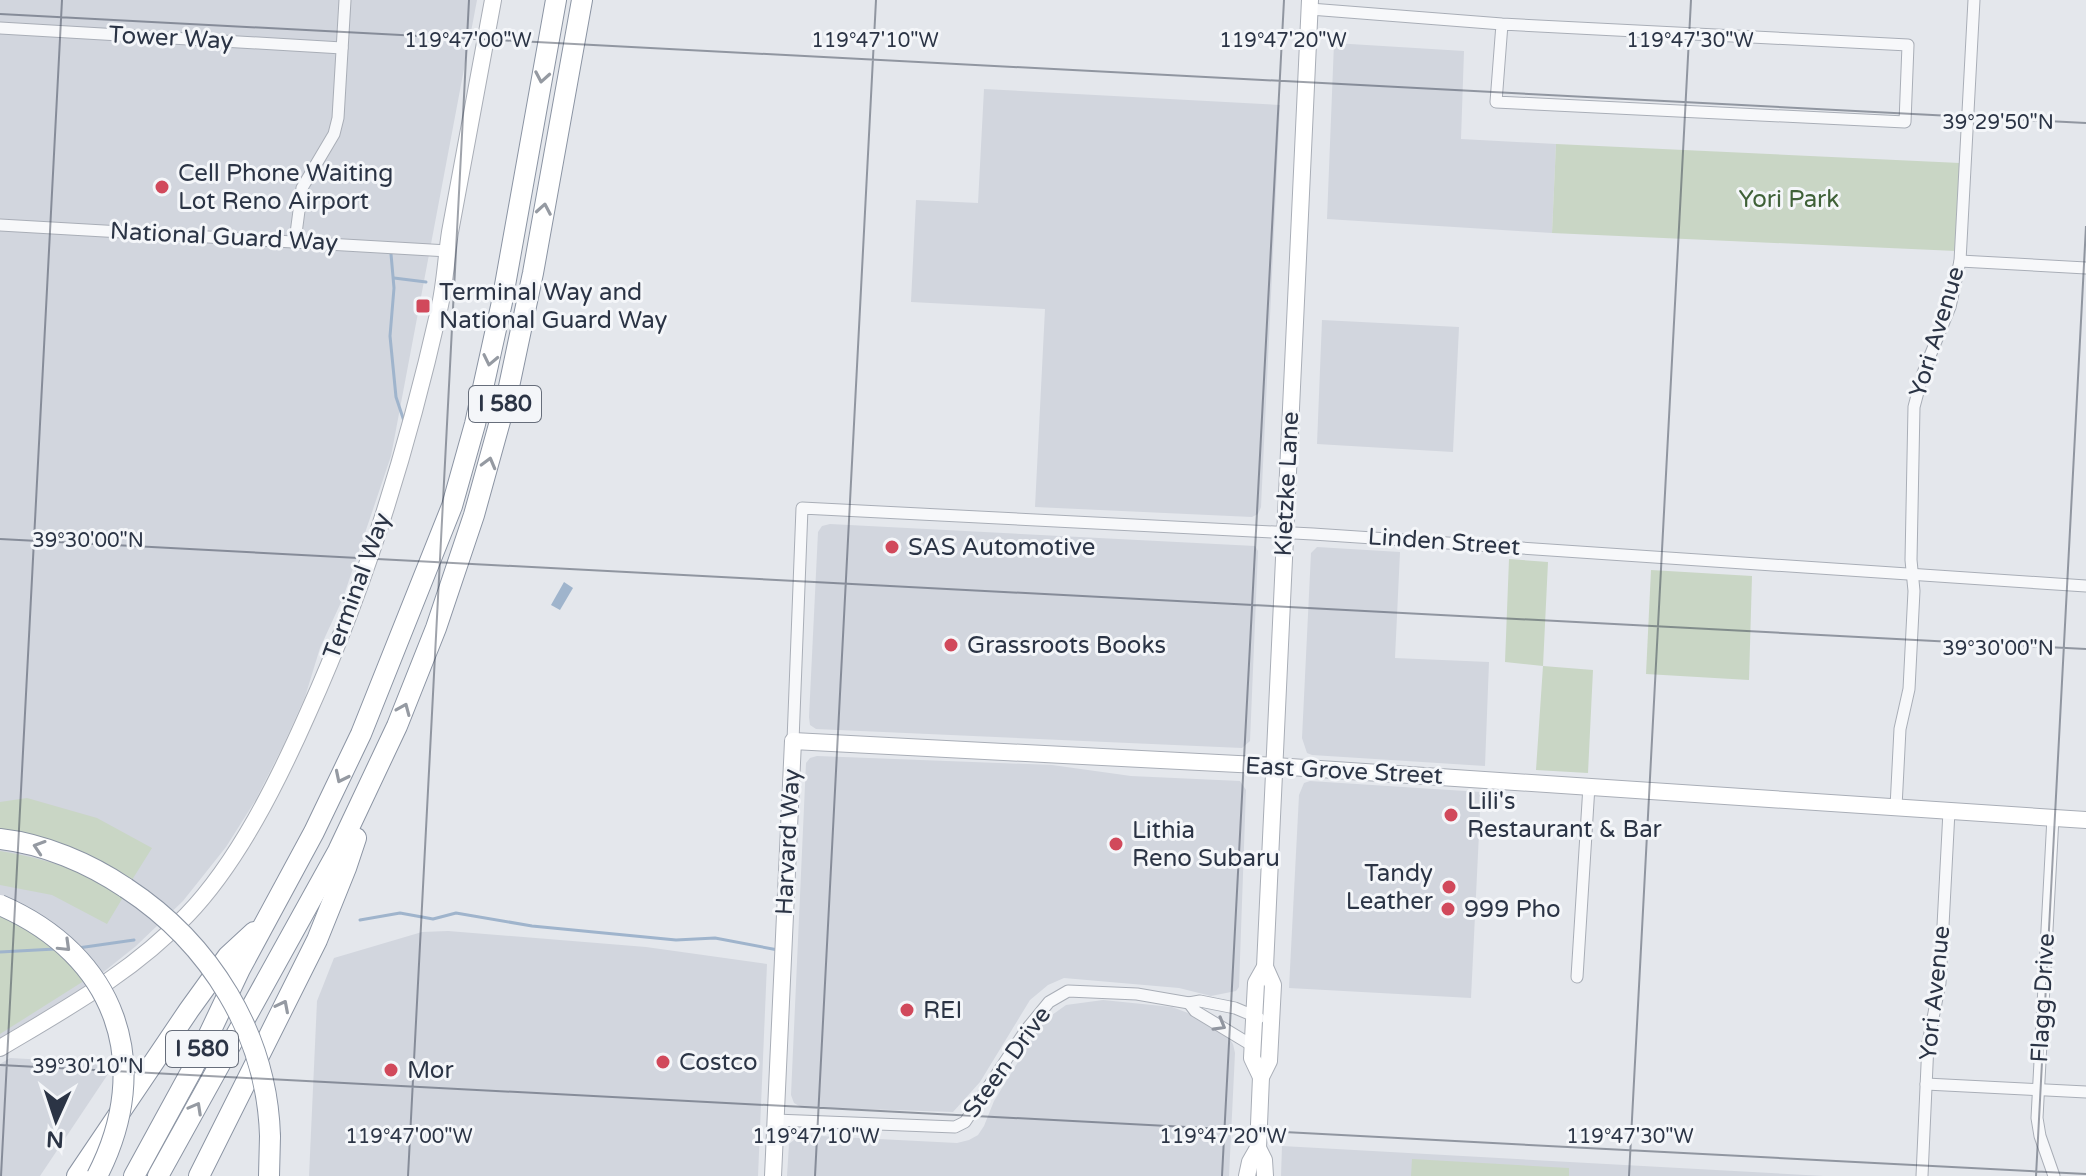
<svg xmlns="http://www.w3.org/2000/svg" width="2086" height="1176" font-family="'Varela Round',sans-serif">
<rect width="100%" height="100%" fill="#e4e7ec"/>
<g fill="#d2d6de">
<polygon points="0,0 477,0 391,456 343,598 320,648 305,697 282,748 255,801 226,847 183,901 136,946 81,990 0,1038"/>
<polygon points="1334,43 1464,51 1461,139 1556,144 1552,233 1327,219"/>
<polygon points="984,89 1280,105 1261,507 1258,514 1252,517 1035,507 1045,309 911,302 916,200 978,203"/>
<polygon points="1322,320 1459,327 1453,452 1317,444"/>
<polygon points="830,524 1255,546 1258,551 1250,741 1242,748 816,729 810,725 809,717 818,532 822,526"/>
<polygon points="1317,547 1400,552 1395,658 1489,662 1485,766 1312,755 1307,753 1302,738 1311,553"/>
<polygon points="817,756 1052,765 1131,776 1240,781 1246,790 1239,987 1236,991 1211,996 1179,988 1064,978 1048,985 1030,1000 980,1082 953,1112 801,1107 794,1103 791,1095 806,763 810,758"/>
<polygon points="1310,781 1481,792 1471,998 1289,988 1299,795 1304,783"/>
<polygon points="448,931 646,947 767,964 758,1176 309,1176 317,1001 334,958 422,932"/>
<polygon points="1103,1000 1172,1007 1188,1013 1228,1037 1233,1044 1235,1053 1229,1176 787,1176 789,1144 800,1135 957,1143 969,1140 978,1135 984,1126 994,1101 1039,1028 1052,1015 1066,1005"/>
<polygon points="10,1058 84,1062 112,1068 40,1176 0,1176 0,1064"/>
<polygon points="1282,1146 1824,1176 1281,1176"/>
</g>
<g fill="#c9d6c5">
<polygon points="1556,144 1960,163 1956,251 1552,233"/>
<polygon points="1509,559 1548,562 1543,666 1593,670 1588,773 1536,770 1543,666 1505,662"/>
<polygon points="1651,570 1752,576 1749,680 1646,674"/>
<path d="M27,798l70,20 55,30 -20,32c-43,-24 -82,-45 -132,-51v-27z"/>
<path d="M0,851c49,8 81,20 125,43l-18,30 -55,-29 -52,-10z"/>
<polygon points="0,915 48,940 87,979 0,1034"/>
<polygon points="1412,1159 1569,1168 1569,1176 1411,1176"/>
</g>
<polygon fill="#9fb4cc" points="564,582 573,588 560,610 551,605"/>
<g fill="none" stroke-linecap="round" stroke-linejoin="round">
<g stroke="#9fb4cc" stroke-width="3">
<polyline points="391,254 394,288 390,336 396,397 404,421"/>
<polyline points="394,278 426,282"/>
<polyline points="360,920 400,913 433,919 456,913 532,926 676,940 715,938 778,950"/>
<polyline points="78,948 134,940"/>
<polyline points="0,952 55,949"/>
</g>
<defs>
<g id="street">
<polyline points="1310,9 1502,24 1908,45 1905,122 1496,102 1502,24"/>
<polyline points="0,28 342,48"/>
<polyline points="0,225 448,251"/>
<polyline points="295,241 302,188 334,134 338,118 345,0"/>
<polyline points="1960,261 2086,268"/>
<polyline points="793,741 802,508 1313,534 2086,586"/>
<polyline points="1896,807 1900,729 1909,689 1914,591 1911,560 1914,407 1923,373 1950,307 1960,261 1974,0"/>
<polyline points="2053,817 2037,1118 2040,1136 2054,1176"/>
<polyline points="1577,977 1589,786"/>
<polyline points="1189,1003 1195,1011 1253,1046"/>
<polyline points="1926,1084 2086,1092"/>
<polyline points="775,1120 955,1127 965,1122 1026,1030 1049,1002 1068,991 1137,994 1189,1003 1200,1001 1235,1008 1259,1018"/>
<polyline points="1922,1176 1928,1043 1940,983 1949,811"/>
</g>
<g id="secondary">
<path d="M0,1048c67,-40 133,-76 187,-133 51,-53 91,-134 121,-202 58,-128 100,-266 131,-403 6,-25 7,-52 11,-78 14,-77 29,-155 43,-232"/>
<polyline points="1261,1077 1252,1058 1256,983 1265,967 1310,0"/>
<polyline points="1258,1148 1264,1160 1265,1176"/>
<polyline points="773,1176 793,741 1275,766 2086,820"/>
<polyline points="1247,1176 1250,1162 1258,1148 1261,1077 1269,1061 1273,985 1265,967"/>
</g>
<g id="highway">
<path d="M0,839c44,5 89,24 126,49"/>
<polyline points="77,1176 189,1010 228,956 254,932"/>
<polyline points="134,1176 193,1068 240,969 314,832 361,734 452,506 475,424 502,302 556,0"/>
<polyline points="158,1176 338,851 397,726 436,628 474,515 507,396 533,273 582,0"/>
<polyline points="199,1176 317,940 346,868 356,838"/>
<polyline points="269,1176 270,1136"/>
</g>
</defs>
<use href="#street" stroke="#a9aeb7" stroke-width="13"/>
<use href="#secondary" stroke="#a9aeb7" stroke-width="18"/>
<use href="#highway" stroke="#8b94a3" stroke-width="22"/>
<use href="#street" stroke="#f7f8fa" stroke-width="11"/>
<use href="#secondary" stroke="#fff" stroke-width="16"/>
<use href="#highway" stroke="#fff" stroke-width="20"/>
<defs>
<g id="highway-bridge">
<path d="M126,888c84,55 141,146 144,248"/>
<path d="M0,905c116,50 155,159 97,271"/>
</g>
</defs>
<use href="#highway-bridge" stroke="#8b94a3" stroke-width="22" stroke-linecap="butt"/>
<use href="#highway-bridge" stroke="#fff" stroke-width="20"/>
</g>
<defs><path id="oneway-chevron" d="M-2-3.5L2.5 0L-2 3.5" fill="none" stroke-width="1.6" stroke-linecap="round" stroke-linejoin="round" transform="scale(2)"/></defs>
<g stroke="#959aa2">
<use href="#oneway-chevron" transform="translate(542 77) rotate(100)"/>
<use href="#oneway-chevron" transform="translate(544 209) rotate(-80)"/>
<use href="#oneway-chevron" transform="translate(490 360) rotate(102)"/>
<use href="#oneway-chevron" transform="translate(489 463) rotate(-75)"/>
<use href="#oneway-chevron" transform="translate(404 709) rotate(-67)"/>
<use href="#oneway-chevron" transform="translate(341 777) rotate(116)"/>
<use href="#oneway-chevron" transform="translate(39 847) rotate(-162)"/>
<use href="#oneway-chevron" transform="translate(65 946) rotate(44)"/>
<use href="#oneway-chevron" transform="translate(283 1006) rotate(-63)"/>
<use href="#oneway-chevron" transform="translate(196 1108) rotate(-61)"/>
</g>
<use stroke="#9196a0" href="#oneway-chevron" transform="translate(1220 1025) rotate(30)"/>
<path fill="none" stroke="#2b3445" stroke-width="2" stroke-opacity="0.45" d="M0,14l2086,109M0,539l2086,110M0,1065l2086,109M1,1176l61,-1176M408,1176l61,-1176M815,1176l61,-1176M1222,1176l62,-1176M1629,1176l62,-1176M2036,1176l50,-950"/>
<g fill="#d1495b" stroke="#f4f6f9" stroke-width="3">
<circle cx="162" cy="187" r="8"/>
<rect x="415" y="298" width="16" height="16" rx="4"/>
<circle cx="892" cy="547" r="8"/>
<circle cx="951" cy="645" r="8"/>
<circle cx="1451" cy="815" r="8"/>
<circle cx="1116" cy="844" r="8"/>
<circle cx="1449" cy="887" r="8"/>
<circle cx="1448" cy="909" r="8"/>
<circle cx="907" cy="1010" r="8"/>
<circle cx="663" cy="1062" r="8"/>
<circle cx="391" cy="1070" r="8"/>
</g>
<g text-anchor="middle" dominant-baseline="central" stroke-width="6" stroke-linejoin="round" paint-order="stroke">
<g fill="#f4f6f9" stroke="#676e7b" stroke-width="2">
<rect x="469" y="386" width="72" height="36" rx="6"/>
<rect x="166" y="1031" width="72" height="36" rx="6"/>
</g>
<g font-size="22" font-weight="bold" fill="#2b3445">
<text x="505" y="404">I 580</text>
<text x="202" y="1049">I 580</text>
</g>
<g font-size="24" fill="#2b3445" stroke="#f4f6f9">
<text transform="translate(171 38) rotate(3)">Tower Way</text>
<text transform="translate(224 237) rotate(3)">National Guard Way</text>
<text transform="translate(1937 332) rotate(-73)">Yori Avenue</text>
<text transform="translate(1287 484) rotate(-87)">Kietzke Lane</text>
<text transform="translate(1444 542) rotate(4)">Linden Street</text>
<text transform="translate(357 586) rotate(-70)">Terminal Way</text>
<text transform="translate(1344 771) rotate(3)">East Grove Street</text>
<text transform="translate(788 842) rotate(-87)">Harvard Way</text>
<text transform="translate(1935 993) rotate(-84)">Yori Avenue</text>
<text transform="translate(2043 998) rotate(-87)">Flagg Drive</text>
<text transform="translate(1007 1062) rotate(-54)">Steen Drive</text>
</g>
<g font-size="24" fill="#2b3445" stroke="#f4f6f9" text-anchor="start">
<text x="178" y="173">Cell Phone Waiting<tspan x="178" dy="28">Lot Reno Airport</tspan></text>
<text x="439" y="292">Terminal Way and<tspan x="439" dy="28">National Guard Way</tspan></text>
<text x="908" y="547">SAS Automotive</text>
<text x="967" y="645">Grassroots Books</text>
<text x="1467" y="801">Lili's<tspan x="1467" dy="28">Restaurant &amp; Bar</tspan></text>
<text x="1132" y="830">Lithia<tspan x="1132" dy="28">Reno Subaru</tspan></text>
<text x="1433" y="873" text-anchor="end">Tandy<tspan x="1433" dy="28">Leather</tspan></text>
<text x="1464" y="909">999 Pho</text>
<text x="923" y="1010">REI</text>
<text x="679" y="1062">Costco</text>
<text x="407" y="1070">Mor</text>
</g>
<g font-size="24" fill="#3f6138" stroke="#f4f6f9">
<text x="1789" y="199">Yori Park</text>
</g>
</g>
<g font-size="20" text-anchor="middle" fill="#2b3445" stroke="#f4f6f9" stroke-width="6" stroke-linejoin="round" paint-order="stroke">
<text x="468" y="47">119°47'00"W</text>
<text x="875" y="47">119°47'10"W</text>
<text x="1283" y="47">119°47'20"W</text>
<text x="1690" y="47">119°47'30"W</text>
<text x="1998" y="129">39°29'50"N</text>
<text x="88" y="547">39°30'00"N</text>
<text x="1998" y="655">39°30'00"N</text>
<text x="88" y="1073">39°30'10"N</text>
<text x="409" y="1143">119°47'00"W</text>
<text x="816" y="1143">119°47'10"W</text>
<text x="1223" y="1143">119°47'20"W</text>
<text x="1630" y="1143">119°47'30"W</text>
</g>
<g transform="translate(56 1120) rotate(183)" stroke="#f4f6f9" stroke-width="6" paint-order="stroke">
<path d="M0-6L14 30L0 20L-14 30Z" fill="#2b3445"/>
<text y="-12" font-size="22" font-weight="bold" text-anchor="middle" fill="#2b3445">N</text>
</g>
</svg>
